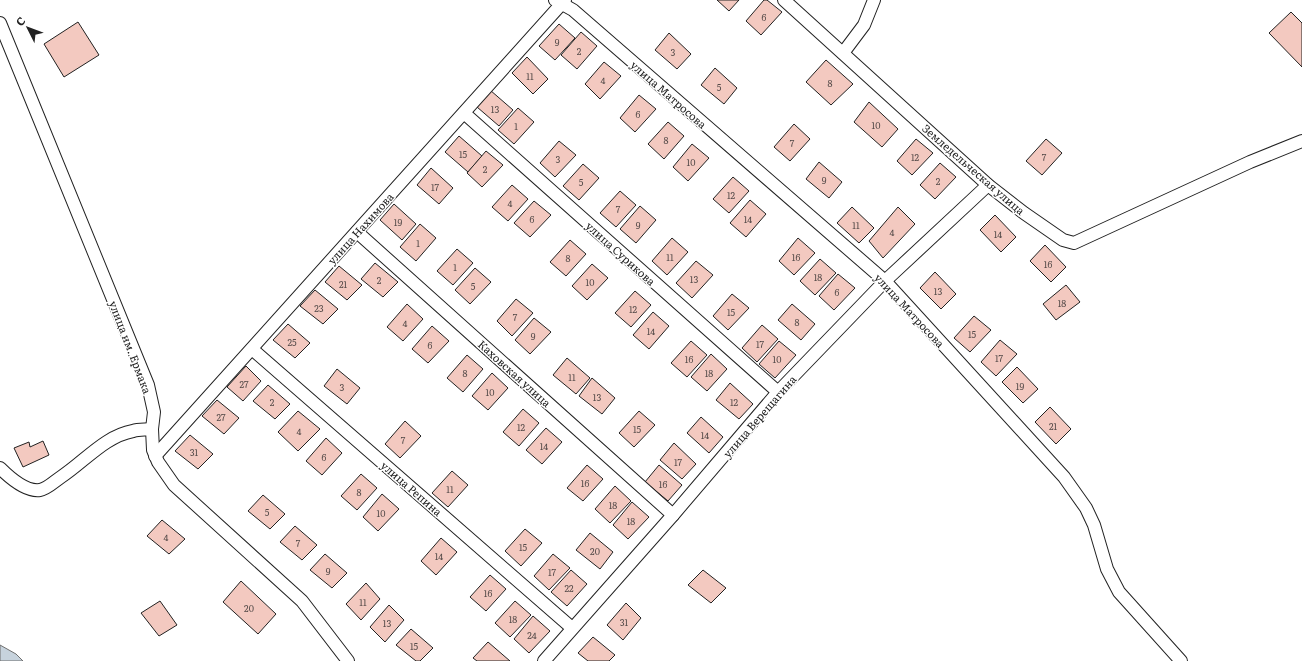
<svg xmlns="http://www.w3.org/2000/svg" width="1302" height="661" font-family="Literata,serif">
<rect width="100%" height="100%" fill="#fff"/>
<polygon fill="#c7d3dd" stroke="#6f6f6f" points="0,645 16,654 23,661 0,661"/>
<g fill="#f3c9c0" stroke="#222">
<polygon points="717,0 739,0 729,11"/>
<polygon points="764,0 767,0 782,12 761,35 746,21"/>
<polygon points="1291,12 1302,23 1302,67 1269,33"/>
<polygon points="78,22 99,55 64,77 44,44"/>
<polygon points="559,24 575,38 555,60 539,46"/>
<polygon points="581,32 597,46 577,69 561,55"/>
<polygon points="669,33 691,54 677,69 655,50"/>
<polygon points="527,57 548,79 533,94 512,73"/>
<polygon points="826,60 853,84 831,105 806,82"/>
<polygon points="604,62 621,76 600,99 585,84"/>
<polygon points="715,68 737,88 724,104 701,85"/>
<polygon points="490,90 513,110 499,126 477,107"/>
<polygon points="639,95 656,109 635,132 620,118"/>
<polygon points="869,102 898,129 882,147 854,122"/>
<polygon points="518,108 534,122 514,144 498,130"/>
<polygon points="668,122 684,136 664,159 648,144"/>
<polygon points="794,124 810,139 790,161 774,147"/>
<polygon points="459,136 482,156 468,172 445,152"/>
<polygon points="916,139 933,153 912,175 897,161"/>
<polygon points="1046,139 1062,153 1042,175 1026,161"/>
<polygon points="559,141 576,155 555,177 540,163"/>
<polygon points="692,144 709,158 688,181 673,167"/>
<polygon points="486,151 503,165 482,187 467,173"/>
<polygon points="819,162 842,182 829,198 806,179"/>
<polygon points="940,163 956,177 935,199 920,185"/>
<polygon points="583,164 599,178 579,200 563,186"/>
<polygon points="431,168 453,188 439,204 417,185"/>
<polygon points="733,177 749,191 729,213 713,199"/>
<polygon points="512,185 528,199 508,221 492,207"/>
<polygon points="620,191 636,205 616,227 600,213"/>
<polygon points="750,200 766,214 746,237 730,223"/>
<polygon points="534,201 551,215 530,237 514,223"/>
<polygon points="394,204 416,224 402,240 380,220"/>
<polygon points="640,206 656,220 636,243 620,229"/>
<polygon points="852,207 874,228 859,243 837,223"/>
<polygon points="898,207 915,224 883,258 869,241"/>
<polygon points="995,215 1016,237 1001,252 980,230"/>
<polygon points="420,224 436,238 416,261 400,247"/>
<polygon points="672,238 688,252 667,275 652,261"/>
<polygon points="798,238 815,253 794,275 779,261"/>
<polygon points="570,240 586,254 566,276 550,262"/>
<polygon points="1045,245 1066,267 1051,282 1030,261"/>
<polygon points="457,249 473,263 453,285 437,271"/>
<polygon points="820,259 836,273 815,295 800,281"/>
<polygon points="696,261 713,275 692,298 676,283"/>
<polygon points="375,263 398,282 383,297 361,279"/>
<polygon points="592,264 608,278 587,300 572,286"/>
<polygon points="339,266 362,285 347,300 325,282"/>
<polygon points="475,268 491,282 470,304 455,290"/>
<polygon points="935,272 956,294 941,309 920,288"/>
<polygon points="838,274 855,288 834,310 819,296"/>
<polygon points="1066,285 1080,302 1056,320 1043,304"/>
<polygon points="315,290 338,309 323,324 300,306"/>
<polygon points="635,291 651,305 631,327 615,313"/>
<polygon points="732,294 749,308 728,330 713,316"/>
<polygon points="516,299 533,313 512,336 497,321"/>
<polygon points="407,304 423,319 403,341 387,327"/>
<polygon points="792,304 815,324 801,340 778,320"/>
<polygon points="653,312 669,326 649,349 633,335"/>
<polygon points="974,316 991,330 970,352 954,338"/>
<polygon points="534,318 551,332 530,354 515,340"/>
<polygon points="288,324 310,343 295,358 273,340"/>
<polygon points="762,325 778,339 757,362 742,348"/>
<polygon points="432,326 449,341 428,363 412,349"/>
<polygon points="1000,340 1017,354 996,376 981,362"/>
<polygon points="691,341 707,355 687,377 671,363"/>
<polygon points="779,341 796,355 775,378 759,364"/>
<polygon points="711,354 727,369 707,391 691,377"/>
<polygon points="467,355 483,369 463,392 447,378"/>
<polygon points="567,358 590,378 576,394 553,375"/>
<polygon points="246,366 261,381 243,401 227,387"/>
<polygon points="1017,367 1038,389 1023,403 1002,382"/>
<polygon points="337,369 360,388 347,404 324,386"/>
<polygon points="492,373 508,388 488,410 472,396"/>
<polygon points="592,378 615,398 602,414 579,396"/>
<polygon points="730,383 753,404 739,419 716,400"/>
<polygon points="268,385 290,404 275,419 253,401"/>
<polygon points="217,400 239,418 224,434 202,416"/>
<polygon points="1050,407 1071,429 1056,444 1035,422"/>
<polygon points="523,409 539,423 519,446 503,432"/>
<polygon points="298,411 320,429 298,451 278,432"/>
<polygon points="639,411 655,425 634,447 619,433"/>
<polygon points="701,417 723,437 709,453 687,433"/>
<polygon points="405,421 421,436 400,458 385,444"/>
<polygon points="546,428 562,442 542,464 526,450"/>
<polygon points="190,435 213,454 198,469 175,451"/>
<polygon points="326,438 342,453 322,475 306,461"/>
<polygon points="43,441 49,455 23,467 14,448 29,442 30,447"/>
<polygon points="674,443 696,464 682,479 660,460"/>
<polygon points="587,465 603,479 583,501 567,488"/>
<polygon points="659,465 682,485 668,501 645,482"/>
<polygon points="452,471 468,485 448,507 432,493"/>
<polygon points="361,474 377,488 357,510 341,496"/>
<polygon points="615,486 631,501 610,523 595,509"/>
<polygon points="382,494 399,509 378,531 363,517"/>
<polygon points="263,495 285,514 270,529 248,511"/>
<polygon points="632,502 649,517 628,539 613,525"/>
<polygon points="162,520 185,539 169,554 147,536"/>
<polygon points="295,526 317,545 302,560 280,542"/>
<polygon points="525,529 542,543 521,566 505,551"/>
<polygon points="590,533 613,552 600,569 576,550"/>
<polygon points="441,538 457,552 436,575 421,561"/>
<polygon points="325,554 347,573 332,588 310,570"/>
<polygon points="553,554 570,568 549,590 534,576"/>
<polygon points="571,570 587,584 567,606 551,592"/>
<polygon points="703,570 726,588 711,603 688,585"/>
<polygon points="490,575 506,589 486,611 470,597"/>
<polygon points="241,581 276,614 258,634 223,602"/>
<polygon points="366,583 380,599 361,620 346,604"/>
<polygon points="160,601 177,625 159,636 141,613"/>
<polygon points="515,601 531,615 510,637 495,623"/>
<polygon points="626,603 641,618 623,640 607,625"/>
<polygon points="389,605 404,620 385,642 370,627"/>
<polygon points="533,616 550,631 529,653 514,639"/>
<polygon points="411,629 433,648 420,661 416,661 396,645"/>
<polygon points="593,637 615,655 609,661 588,661 578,653"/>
<polygon points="488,642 510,661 477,661 473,658"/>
</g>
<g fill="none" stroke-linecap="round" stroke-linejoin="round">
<defs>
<g id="street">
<polyline points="555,0 573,10 885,281 1064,477 1086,508 1094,525 1107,569 1119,592 1181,661"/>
<polyline points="784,0 988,185 1024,213 1063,240 1074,243 1250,162 1302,141"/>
<polyline points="0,23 148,385 154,412 152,429 153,450 158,462 174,485 302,601 348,661"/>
<polyline points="843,53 864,25 874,0"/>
<polyline points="464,113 778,392"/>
<polyline points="357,232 673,515"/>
<polyline points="252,349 572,628"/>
<polyline points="155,456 565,0"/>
<path d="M0,468c9,9 26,24 40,22 7,-1 15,-9 21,-13 23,-15 44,-41 72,-46 6,-2 13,-1 19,-2"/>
<polyline points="544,661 673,515 778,392 885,281 988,185"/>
</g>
</defs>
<use href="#street" stroke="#222" stroke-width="14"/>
<use href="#street" stroke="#fff" stroke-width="12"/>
</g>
<g text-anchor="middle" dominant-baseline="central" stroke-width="3" stroke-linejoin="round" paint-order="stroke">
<g font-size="9" fill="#564c4a">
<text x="764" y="17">6</text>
<text x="557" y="42">9</text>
<text x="579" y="51">2</text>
<text x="673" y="52">3</text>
<text x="530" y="76">11</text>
<text x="603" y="80">4</text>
<text x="830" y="83">8</text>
<text x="719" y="87">5</text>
<text x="495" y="109">13</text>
<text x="638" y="114">6</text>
<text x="876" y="125">10</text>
<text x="516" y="126">1</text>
<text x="666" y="140">8</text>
<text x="792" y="143">7</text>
<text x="463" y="154">15</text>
<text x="915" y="157">12</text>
<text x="1044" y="157">7</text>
<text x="558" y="159">3</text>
<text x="691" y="162">10</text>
<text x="485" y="169">2</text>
<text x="824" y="180">9</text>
<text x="938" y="181">2</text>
<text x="581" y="182">5</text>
<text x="435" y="187">17</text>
<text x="731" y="195">12</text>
<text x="510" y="203">4</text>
<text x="618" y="209">7</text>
<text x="532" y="219">6</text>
<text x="748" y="219">14</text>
<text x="398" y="222">19</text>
<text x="638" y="225">9</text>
<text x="856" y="225">11</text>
<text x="892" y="232">4</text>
<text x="998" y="234">14</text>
<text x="418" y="243">1</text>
<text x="670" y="257">11</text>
<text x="796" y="257">16</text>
<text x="568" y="258">8</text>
<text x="1048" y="264">16</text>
<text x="455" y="267">1</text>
<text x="818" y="277">18</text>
<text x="694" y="279">13</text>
<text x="379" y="280">2</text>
<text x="590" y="282">10</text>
<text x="343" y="284">21</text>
<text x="473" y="286">5</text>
<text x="938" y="291">13</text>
<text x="837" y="292">6</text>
<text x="1062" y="303">18</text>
<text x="319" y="308">23</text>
<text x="633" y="309">12</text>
<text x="731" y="312">15</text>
<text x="515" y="317">7</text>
<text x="797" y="322">8</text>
<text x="405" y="323">4</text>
<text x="651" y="331">14</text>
<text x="972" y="334">15</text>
<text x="533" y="336">9</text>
<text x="292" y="342">25</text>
<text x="760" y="344">17</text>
<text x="430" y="345">6</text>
<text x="999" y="358">17</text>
<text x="689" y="359">16</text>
<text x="777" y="359">10</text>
<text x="465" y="373">8</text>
<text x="709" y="373">18</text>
<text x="572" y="377">11</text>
<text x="244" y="384">27</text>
<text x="1020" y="386">19</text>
<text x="342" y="387">3</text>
<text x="490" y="392">10</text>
<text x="597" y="397">13</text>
<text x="272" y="402">2</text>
<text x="734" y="402">12</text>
<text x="221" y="417">27</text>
<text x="1053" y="426">21</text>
<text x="521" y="427">12</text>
<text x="637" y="429">15</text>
<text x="299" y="431">4</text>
<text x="705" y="435">14</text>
<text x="403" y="440">7</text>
<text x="544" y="446">14</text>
<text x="194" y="452">31</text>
<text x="324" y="457">6</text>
<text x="678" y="462">17</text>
<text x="585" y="483">16</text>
<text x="663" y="484">16</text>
<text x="450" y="489">11</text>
<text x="359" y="492">8</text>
<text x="613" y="505">18</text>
<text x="267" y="512">5</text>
<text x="381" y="513">10</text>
<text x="631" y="521">18</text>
<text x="166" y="537">4</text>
<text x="298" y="543">7</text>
<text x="523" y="547">15</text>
<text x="595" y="551">20</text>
<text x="439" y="556">14</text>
<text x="328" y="571">9</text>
<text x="552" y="572">17</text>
<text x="569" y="588">22</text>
<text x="488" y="593">16</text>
<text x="363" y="602">11</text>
<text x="249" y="608">20</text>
<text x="513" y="619">18</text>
<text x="624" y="622">31</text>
<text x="387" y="623">13</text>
<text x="532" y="635">24</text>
<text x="414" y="646">15</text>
</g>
<g font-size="11" fill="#222" stroke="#fff">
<text transform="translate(669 94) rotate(41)">улица Матросова</text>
<text transform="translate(974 169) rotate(41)">Земледельческая улица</text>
<text transform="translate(360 228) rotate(-48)">улица Нахимова</text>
<text transform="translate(621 253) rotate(42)">улица Сурикова</text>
<text transform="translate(910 310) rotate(47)">улица Матросова</text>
<text transform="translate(131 347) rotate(69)">улица им. Ермака</text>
<text transform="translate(515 373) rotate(42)">Каховская улица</text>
<text transform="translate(759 416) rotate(-49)">улица Верещагина</text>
<text transform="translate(412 488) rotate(41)">улица Репина</text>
</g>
</g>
<g transform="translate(28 28) rotate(312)" stroke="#ffffff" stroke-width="3" paint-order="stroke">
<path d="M0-3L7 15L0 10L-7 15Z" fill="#222222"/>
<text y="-6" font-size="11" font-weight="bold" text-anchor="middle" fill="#222222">С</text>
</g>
</svg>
